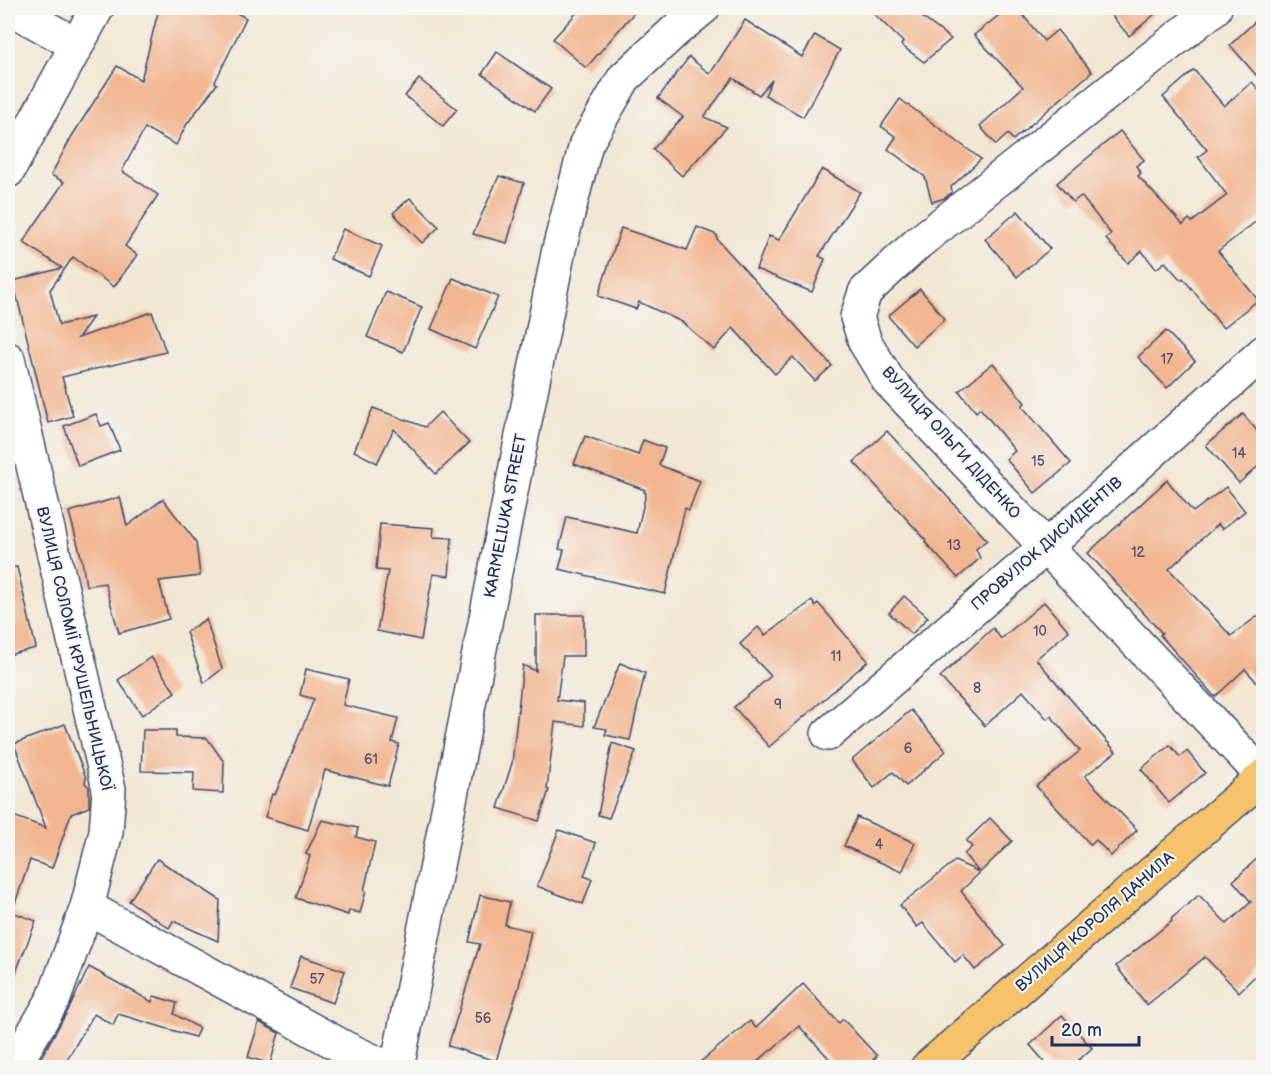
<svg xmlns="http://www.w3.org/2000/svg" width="1271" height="1075" font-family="'Balsamiq Sans',sans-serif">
<rect width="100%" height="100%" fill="#f6f6f2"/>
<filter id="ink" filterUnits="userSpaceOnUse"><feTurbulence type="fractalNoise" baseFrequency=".0167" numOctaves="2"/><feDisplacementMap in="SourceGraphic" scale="12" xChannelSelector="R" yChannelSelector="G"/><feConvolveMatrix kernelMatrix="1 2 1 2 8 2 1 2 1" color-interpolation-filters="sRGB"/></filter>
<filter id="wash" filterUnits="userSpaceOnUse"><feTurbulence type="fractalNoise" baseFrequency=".008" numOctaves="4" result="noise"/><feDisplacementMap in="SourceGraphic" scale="24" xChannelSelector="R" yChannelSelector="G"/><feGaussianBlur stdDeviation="1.35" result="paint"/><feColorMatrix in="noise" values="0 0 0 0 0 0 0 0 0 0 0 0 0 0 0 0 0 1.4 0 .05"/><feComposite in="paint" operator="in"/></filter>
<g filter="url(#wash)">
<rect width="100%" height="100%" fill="#f1e7d2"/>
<g id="blocks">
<g fill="#f1b58f">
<polygon points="159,8 228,8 246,18 215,82 217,84 187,124 176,145 145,128 122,171 158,195 125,246 137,255 114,287 73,257 50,290 59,325 93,317 78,338 152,312 166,352 62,377 73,416 48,423 13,281 62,268 23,242 64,182 51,175 72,136 117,66 141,80"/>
<polygon points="581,8 638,8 586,68 553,39"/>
<polygon points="868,8 910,8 951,39 924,62 901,45 903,42"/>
<polygon points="1008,8 1017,8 1044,41 1057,30 1092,72 1013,140 1008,134 996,145 980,126 1023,87 974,35"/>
<polygon points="1105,8 1162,8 1129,36"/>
<polygon points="1263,14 1263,83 1230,45"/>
<polygon points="745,20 802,57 815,35 840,50 803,117 765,95 772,80 759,95 733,78 704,117 727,127 682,176 653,149 683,117 658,98 689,57 710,74"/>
<polygon points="497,52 551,89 535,111 482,74"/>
<polygon points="1194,70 1224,106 1252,82 1263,94 1263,216 1218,251 1258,300 1223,328 1183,278 1181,280 1165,262 1156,269 1142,251 1128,263 1106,239 1111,234 1081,196 1073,202 1057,183 1120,131 1144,160 1136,166 1141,173 1138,176 1183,225 1189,219 1192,222 1227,195 1198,157 1207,150 1163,97"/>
<polygon points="419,79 457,109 443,126 405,96"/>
<polygon points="900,99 981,159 951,187 952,192 945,198 932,202 925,177 888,149 896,137 881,126"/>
<polygon points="822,169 860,192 819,256 825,259 812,292 756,269 769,236 779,240"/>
<polygon points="499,176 524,183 507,243 473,234"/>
<polygon points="410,198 439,227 422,243 393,213"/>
<polygon points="1018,211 1050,249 1017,277 985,239"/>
<polygon points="697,227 717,235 717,239 832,366 815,381 793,357 775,374 733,328 714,350 682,322 639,302 636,309 598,296 621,228 687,250"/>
<polygon points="343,229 382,246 369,276 330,259"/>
<polygon points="453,278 498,297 475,349 431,329"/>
<polygon points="920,289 945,319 914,346 888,316"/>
<polygon points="386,292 422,307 403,352 367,337"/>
<polygon points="1166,331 1195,361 1167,388 1138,357"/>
<polygon points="993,363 1025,403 1022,406 1071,463 1035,493 1006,459 1015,451 980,408 976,412 959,391"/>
<polygon points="373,408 425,427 440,412 469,443 436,474 394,429 377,463 354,451"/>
<polygon points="96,414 101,426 109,423 120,450 78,466 64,426"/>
<polygon points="1243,414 1263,438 1263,462 1239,483 1206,445"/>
<polygon points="887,431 987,540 976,549 980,558 958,578 925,542 926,540 854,462"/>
<polygon points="585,436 638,455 643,440 665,448 659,465 700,481 689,510 685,508 665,594 559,569 564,550 559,549 567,517 637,533 646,493 644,492 645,490 574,464"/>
<polygon points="1167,480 1193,512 1226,487 1245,511 1222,529 1218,524 1169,569 1231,636 1263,612 1263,689 1245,669 1215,697 1160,635 1162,633 1088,553"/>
<polygon points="120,497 127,526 163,499 196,542 200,576 159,581 169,619 119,633 105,583 86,586 82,560 69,512"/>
<polygon points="380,524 434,528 433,537 452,538 449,576 433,574 421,640 377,631 388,571 376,570"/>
<polygon points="17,567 36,648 8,655 8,568"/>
<polygon points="904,596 928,617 912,634 889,613"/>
<polygon points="812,601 815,606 818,603 868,661 769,747 734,707 771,676 740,644 758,627 765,635"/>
<polygon points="1044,602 1069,631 1036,659 1116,752 1085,776 1137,830 1111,856 1096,840 1091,845 1036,786 1080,751 1051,716 1047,719 1023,691 985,726 940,677 993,628 1001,639"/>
<polygon points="536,615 584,615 584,656 563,656 557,700 584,703 584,726 555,722 547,789 549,790 539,821 498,808 512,763 523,665 536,671"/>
<polygon points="206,619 222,669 204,683 186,632"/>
<polygon points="151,657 175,692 142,715 118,680"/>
<polygon points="620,663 645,673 630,740 605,735 607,729 594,727"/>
<polygon points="306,669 349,679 343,705 398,718 392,742 399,744 388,786 325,770 308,830 265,817 272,794 275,795 314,699 300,695"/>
<polygon points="911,710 946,751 906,786 893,772 874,788 852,760"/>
<polygon points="65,724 86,778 85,783 89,787 89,807 71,814 52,868 30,860 12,912 36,921 9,990 8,990 8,814 46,828 14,744"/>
<polygon points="143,730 176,730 176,737 207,738 224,762 223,793 193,791 194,772 141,771"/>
<polygon points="612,743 636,751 609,818 598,815"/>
<polygon points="1170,745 1180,757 1187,751 1205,773 1169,803 1141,769"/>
<polygon points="857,817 915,843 902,872 844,846"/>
<polygon points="990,818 1012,841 961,891 1005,946 975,970 963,955 955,962 923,923 917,927 900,905 955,861 979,872 964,854 972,847 966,841"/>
<polygon points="322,820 358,828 356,837 375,842 364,891 366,891 360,913 349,910 348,915 296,898 310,856 306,854"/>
<polygon points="559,830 596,843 584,876 592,879 583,904 537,886"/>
<polygon points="1263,853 1263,968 1239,992 1205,957 1147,1005 1116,966 1172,921 1171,919 1199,895 1227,924 1251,902 1233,881"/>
<polygon points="157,859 220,900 218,941 173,921 169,928 129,901"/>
<polygon points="480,895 510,902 505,925 531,931 519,986 496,1061 448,1046 480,944 469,942"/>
<polygon points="301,956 345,971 333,1003 290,988"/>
<polygon points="89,967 152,1002 154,996 177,1003 174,1014 199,1028 195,1037 118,1014 113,1025 94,1014 62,1068 35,1068 70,1007"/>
<polygon points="803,984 839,1023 843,1019 877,1056 865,1068 838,1068 799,1026 750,1068 693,1068 750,1021 756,1028"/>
<polygon points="1062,1015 1092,1048 1070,1068 1050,1068 1030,1045"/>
<polygon points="259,1022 279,1033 270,1064 248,1057"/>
</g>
</g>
</g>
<g filter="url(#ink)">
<use href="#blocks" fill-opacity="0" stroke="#3b4b6f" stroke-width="1.5"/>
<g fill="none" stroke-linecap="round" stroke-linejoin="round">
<defs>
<g id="minor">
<polyline points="10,8 77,45"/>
<polyline points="1215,8 918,243 865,292 857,317 865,342 888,380 1263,776"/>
<polyline points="8,171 97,8"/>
<polyline points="8,359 109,789 106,832 87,907 54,998 13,1068"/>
<polyline points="828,734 1046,547 1264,352"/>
<polyline points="87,907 345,1048 388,1068"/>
<polyline points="397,1068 559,249 586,144 624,78 676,30 703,8"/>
</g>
<polyline id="major" points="927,1068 1264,776"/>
</defs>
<use href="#minor" stroke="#3b4b6f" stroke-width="36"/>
<use href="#major" stroke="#3b4b6f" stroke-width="36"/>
<use href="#minor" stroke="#fff" stroke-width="33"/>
<use href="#major" stroke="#f3c26a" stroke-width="33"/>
</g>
</g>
<g text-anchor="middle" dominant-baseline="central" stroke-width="4.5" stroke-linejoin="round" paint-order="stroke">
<g font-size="14" fill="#50506a">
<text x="1167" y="359">17</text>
<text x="1239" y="453">14</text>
<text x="1038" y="461">15</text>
<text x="954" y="545">13</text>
<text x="1138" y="552">12</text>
<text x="1040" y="631">10</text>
<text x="836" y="656">11</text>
<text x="977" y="688">8</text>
<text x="778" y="704">9</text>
<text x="908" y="748">6</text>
<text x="371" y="759">61</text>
<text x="879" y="844">4</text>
<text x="317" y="979">57</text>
<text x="483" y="1018">56</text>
</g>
<g font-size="16" fill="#1b2f5e" stroke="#f6f6f2">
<text transform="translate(951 443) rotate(48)">ВУЛИЦЯ ОЛЬГИ ДІДЕНКО</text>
<text transform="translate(506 516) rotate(-79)">KARMELIUKA STREET</text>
<text transform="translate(1047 544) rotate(-41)">ПРОВУЛОК ДИСИДЕНТІВ</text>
<text transform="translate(74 649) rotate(77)">ВУЛИЦЯ СОЛОМІЇ КРУШЕЛЬНИЦЬКОЇ</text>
<text transform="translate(1095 922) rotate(-41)">ВУЛИЦЯ КОРОЛЯ ДАНИЛА</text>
</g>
</g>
<rect width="1271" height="1075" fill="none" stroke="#f6f6f2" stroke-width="30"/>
<path d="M1052 1036v9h87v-9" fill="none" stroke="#1b2f5e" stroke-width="3"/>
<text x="1061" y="1036" font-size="18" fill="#1b2f5e" stroke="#f6f6f2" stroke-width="4.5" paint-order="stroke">20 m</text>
</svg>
